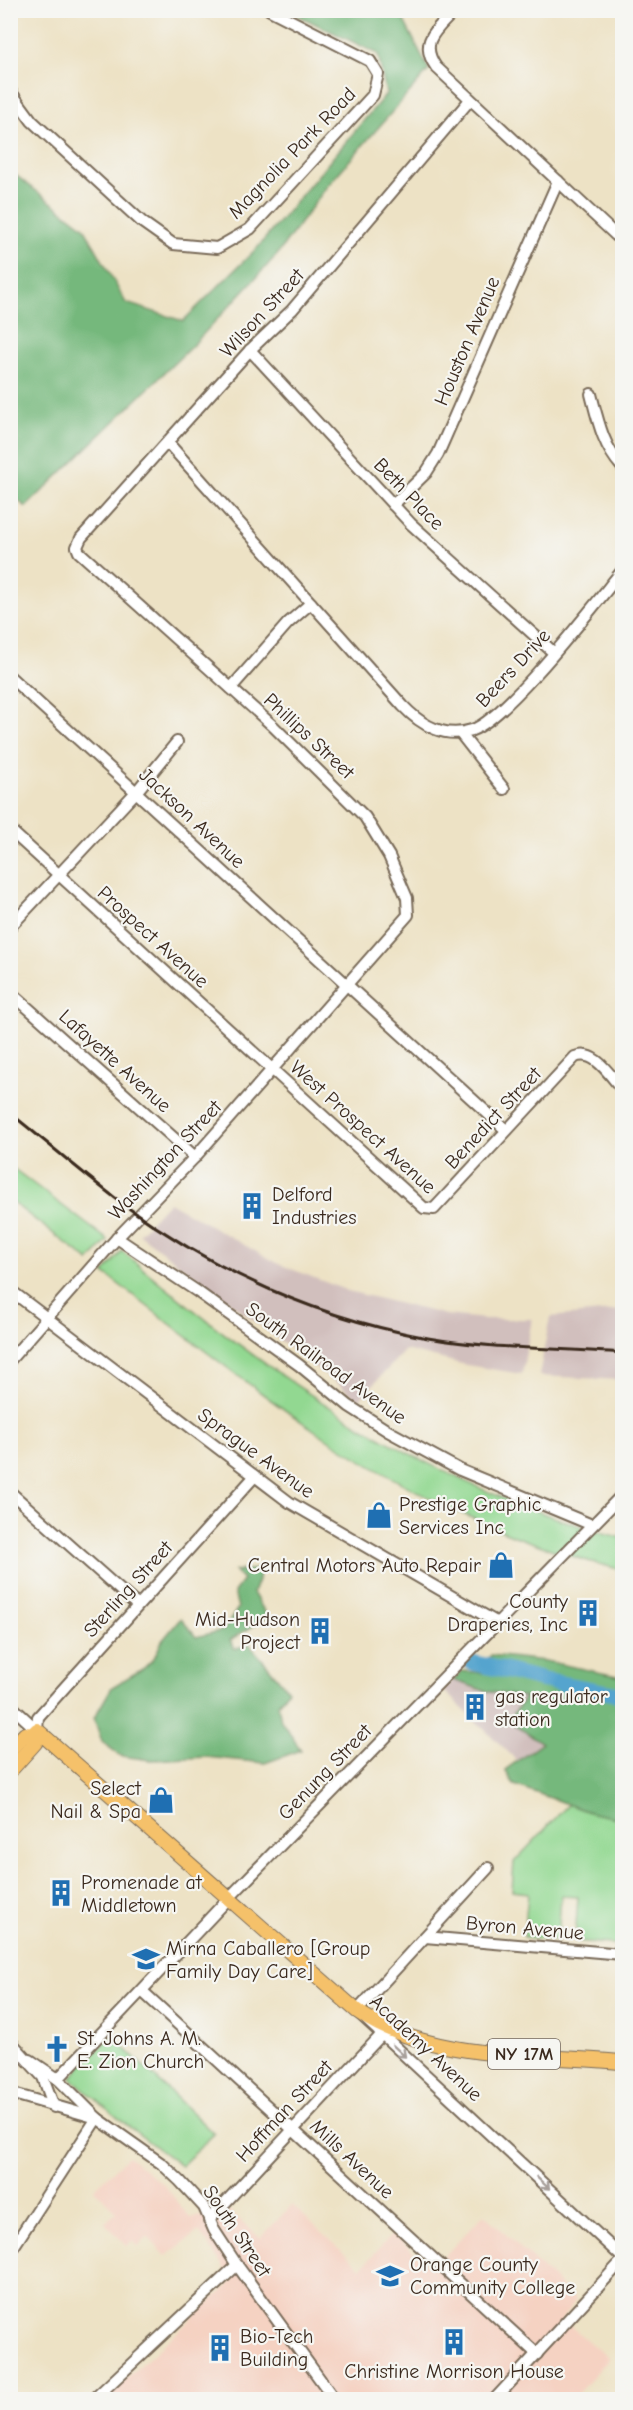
<svg xmlns="http://www.w3.org/2000/svg" width="633" height="2410" font-family="'Comic Neue',sans-serif">
<rect width="100%" height="100%" fill="#f6f6f2"/>
<filter id="ink" filterUnits="userSpaceOnUse"><feTurbulence type="fractalNoise" baseFrequency=".0167" numOctaves="2"/><feDisplacementMap in="SourceGraphic" scale="12" xChannelSelector="R" yChannelSelector="G"/><feConvolveMatrix kernelMatrix="1 2 1 2 8 2 1 2 1" color-interpolation-filters="sRGB"/></filter>
<filter id="wash" filterUnits="userSpaceOnUse"><feTurbulence type="fractalNoise" baseFrequency=".008" numOctaves="4" result="noise"/><feDisplacementMap in="SourceGraphic" scale="24" xChannelSelector="R" yChannelSelector="G"/><feGaussianBlur stdDeviation="1.35" result="paint"/><feColorMatrix in="noise" values="0 0 0 0 0 0 0 0 0 0 0 0 0 0 0 0 0 1.4 0 .05"/><feComposite in="paint" operator="in"/></filter>
<g filter="url(#wash)">
<rect width="100%" height="100%" fill="#ede2c5"/>
<polygon fill="#f5d2c2" points="128,2156 166,2187 190,2218 230,2211 260,2238 292,2205 361,2268 393,2233 432,2269 484,2214 576,2300 562,2319 609,2359 574,2397 577,2399 104,2399 233,2281 199,2231 166,2256 148,2237 138,2246 133,2241 127,2246 105,2223 116,2212 94,2189"/>
<g fill="#d1bfbd">
<polygon points="169,1202 276,1263 348,1291 446,1315 485,1319 532,1319 522,1374 466,1365 405,1350 359,1400 139,1234"/>
<polygon points="622,1310 622,1380 539,1376 550,1317"/>
<polygon points="462,1671 622,1683 551,1793 443,1690"/>
</g>
<g fill="#92d891" stroke="#668158" stroke-width="1.5">
<polygon points="10,1166 108,1240 89,1261 11,1201"/>
<path d="M122,1251c147,126 311,238 500,287v32c-112,-27 -222,-81 -317,-146 -69,-47 -134,-100 -201,-151z"/>
<polygon points="618,1752 622,1754 622,1945 575,1941 578,1897 561,1896 558,1940 524,1937 528,1893 512,1891 514,1862"/>
<polygon points="111,2035 214,2134 181,2166 124,2123 71,2078"/>
</g>
<g fill="#75b87b" stroke="#58714c" stroke-width="1.5">
<polygon points="289,11 399,11 429,70 328,185 277,255 194,344 26,507 10,494 10,171 84,227 126,303 183,321 258,247 386,94 378,54"/>
<polygon points="262,1569 253,1593 268,1617 230,1640 235,1649 249,1644 288,1690 278,1704 281,1721 301,1750 265,1763 206,1757 151,1760 121,1756 102,1742 94,1718 112,1687 144,1668 154,1658 162,1641 181,1618 196,1637 224,1630 238,1608 234,1592 243,1580 234,1571"/>
<polygon points="491,1655 545,1661 622,1677 622,1819 592,1813 514,1785 505,1770 542,1743 509,1721 525,1697 485,1691 453,1680 462,1671 495,1674 485,1665"/>
</g>
<g fill="none" stroke-linecap="round" stroke-linejoin="round">
<polyline stroke="#55a4ce" stroke-width="16" points="471,1662 542,1680 622,1695"/>
</g>
</g>
<g filter="url(#ink)">
<g fill="none" stroke-linecap="round" stroke-linejoin="round">
<defs>
<g id="minor">
<path d="M455,10c-18,20 -37,31 -19,57l186,174"/>
<polyline points="10,91 32,121 142,222 173,244 217,248 250,229 373,95 378,74 370,61 270,10"/>
<polyline points="250,350 411,524 553,652"/>
<path d="M591,394c7,27 12,52 31,73"/>
<path d="M168,443l235,263c18,19 42,33 69,24 35,-12 122,-125 150,-159"/>
<polyline points="393,505 426,473 438,454 558,181"/>
<polyline points="10,677 506,1130"/>
<polyline points="231,688 288,623 311,603"/>
<polyline points="460,733 504,789"/>
<path d="M10,830l414,378 10,1 141,-152c20,-8 35,19 47,32"/>
<polyline points="10,927 137,791 177,742"/>
<polyline points="10,992 195,1157"/>
<polyline points="117,1238 198,1292 299,1365 349,1406 388,1431 460,1470 592,1525"/>
<polyline points="10,1290 289,1502 496,1622"/>
<polyline points="10,1360 117,1238 195,1157 408,915 407,898 389,856 365,817 272,725 79,552 77,547 81,538 250,350 292,310 469,101"/>
<polyline points="10,1492 137,1605"/>
<polyline points="10,1705 37,1730"/>
<polyline points="37,1730 38,1717 254,1477"/>
<polyline points="488,1868 357,2011 622,2257"/>
<polyline points="425,1937 622,1954"/>
<polyline points="142,1991 537,2354"/>
<polyline points="10,2041 43,2077 54,2107"/>
<polyline points="58,2079 229,1898 622,1495"/>
<polyline points="10,2093 97,2118 162,2164 180,2181 204,2207 214,2230 237,2265 335,2400"/>
<polyline points="209,2220 385,2031"/>
<polyline points="10,2252 97,2118 58,2079 30,2060"/>
<polyline points="93,2400 237,2265"/>
<polyline points="494,2400 622,2261"/>
</g>
<g id="major">
<path d="M10,1750l15,-16 7,1 5,-5 320,281c70,50 182,43 265,51"/>
<polyline points="10,1771 35,1743 32,1735"/>
</g>
</defs>
<use href="#minor" stroke="#796a58" stroke-width="14"/>
<use href="#major" stroke="#796a58" stroke-width="16"/>
<use href="#minor" stroke="#fff" stroke-width="10"/>
<use href="#major" stroke="#f5c16b" stroke-width="14"/>
<path stroke="#3b2a1e" stroke-width="3" d="M10,1113c39,31 77,64 117,94 91,66 191,111 301,131 63,11 130,10 194,15"/>
</g>
<defs><path id="oneway-shaft" d="M-6 0H5M1.5-3L5.5 0L1.5 3" fill="none" stroke-width="1.6" stroke-linecap="round" stroke-linejoin="round" transform="scale(1.5)"/></defs>
<g stroke="#a79f9a">
<use href="#oneway-shaft" transform="translate(399 2051) rotate(43)"/>
<use href="#oneway-shaft" transform="translate(543 2183) rotate(43)"/>
</g>
</g>
<defs>
<symbol id="building-bare" viewBox="-9 -9 18 18"><path d="M-4-6H4V6H1V3H-1V6H-4ZM-2.5-4.3h1.7v1.8h-1.7ZM.8-4.3h1.7v1.8H.8ZM-2.5-1h1.7V.8h-1.7ZM.8-1h1.7V.8H.8Z" fill="#1f6fb2" stroke="#f6f6f2" stroke-width="2.5" paint-order="stroke"/></symbol>
<symbol id="shop-bare" viewBox="-9 -9 18 18"><path d="M-5-2.5h2.3a2.7 3.5 0 0 1 5.4 0H5L5.5 6h-11ZM-1.5-2.5h3a1.5 2.3 0 0 0-3 0Z" fill="#1f6fb2" stroke="#f6f6f2" stroke-width="2.5" paint-order="stroke"/></symbol>
<symbol id="school-bare" viewBox="-9 -9 18 18"><path d="M0-5L7-2L0 1L-7-2ZM-4 1L0 2.5L4 1V4Q0 6-4 4Z" fill="#1f6fb2" stroke="#f6f6f2" stroke-width="2.5" paint-order="stroke"/></symbol>
<symbol id="church-bare" viewBox="-9 -9 18 18"><path d="M-1.2-6h2.4v3.5h3.3v2.4h-3.3V6h-2.4V-.1h-3.3v-2.4h3.3Z" fill="#1f6fb2" stroke="#f6f6f2" stroke-width="2.5" paint-order="stroke"/></symbol>
<symbol id="university-bare" viewBox="-9 -9 18 18"><path d="M0-5L7-2L0 1L-7-2ZM-4 1L0 2.5L4 1V4Q0 6-4 4Z" fill="#1f6fb2" stroke="#f6f6f2" stroke-width="2.5" paint-order="stroke"/></symbol>
</defs>
<g fill-rule="evenodd">
<use href="#building-bare" x="233" y="1187" width="38" height="38"/>
<use href="#shop-bare" x="360" y="1496" width="38" height="38"/>
<use href="#shop-bare" x="482" y="1546" width="38" height="38"/>
<use href="#building-bare" x="569" y="1594" width="38" height="38"/>
<use href="#building-bare" x="301" y="1612" width="38" height="38"/>
<use href="#building-bare" x="456" y="1688" width="38" height="38"/>
<use href="#shop-bare" x="142" y="1781" width="38" height="38"/>
<use href="#building-bare" x="42" y="1874" width="38" height="38"/>
<use href="#school-bare" x="127" y="1940" width="38" height="38"/>
<use href="#church-bare" x="38" y="2030" width="38" height="38"/>
<use href="#university-bare" x="371" y="2257" width="38" height="38"/>
<use href="#building-bare" x="435" y="2323" width="38" height="38"/>
<use href="#building-bare" x="201" y="2329" width="38" height="38"/>
</g>
<g text-anchor="middle" dominant-baseline="central" stroke-width="4.5" stroke-linejoin="round" paint-order="stroke">
<rect fill="#f6f6f2" stroke="#73675e" stroke-width="1.5" x="488" y="2039" width="72" height="30" rx="4.5"/>
<g font-size="18" font-weight="bold" fill="#3b2a1e">
<text x="524" y="2054">NY 17M</text>
</g>
<g font-size="20" fill="#3b2a1e" stroke="#f6f6f2">
<text transform="translate(292 153) rotate(-46)">Magnolia Park Road</text>
<text transform="translate(262 313) rotate(-47)">Wilson Street</text>
<text transform="translate(467 341) rotate(-67)">Houston Avenue</text>
<text transform="translate(409 494) rotate(46)">Beth Place</text>
<text transform="translate(513 668) rotate(-47)">Beers Drive</text>
<text transform="translate(309 736) rotate(43)">Phillips Street</text>
<text transform="translate(192 818) rotate(43)">Jackson Avenue</text>
<text transform="translate(153 937) rotate(42)">Prospect Avenue</text>
<text transform="translate(115 1061) rotate(42)">Lafayette Avenue</text>
<text transform="translate(493 1118) rotate(-47)">Benedict Street</text>
<text transform="translate(363 1127) rotate(42)">West Prospect Avenue</text>
<text transform="translate(165 1160) rotate(-47)">Washington Street</text>
<text transform="translate(326 1363) rotate(36)">South Railroad Avenue</text>
<text transform="translate(256 1453) rotate(36)">Sprague Avenue</text>
<text transform="translate(128 1589) rotate(-48)">Sterling Street</text>
<text transform="translate(325 1772) rotate(-46)">Genung Street</text>
<text transform="translate(525 1928) rotate(5)">Byron Avenue</text>
<text transform="translate(426 2048) rotate(43)">Academy Avenue</text>
<text transform="translate(284 2111) rotate(-47)">Hoffman Street</text>
<text transform="translate(352 2159) rotate(43)">Mills Avenue</text>
<text transform="translate(237 2231) rotate(56)">South Street</text>
</g>
<g font-size="20" fill="#3b2a1e" stroke="#f6f6f2" text-anchor="start">
<text x="272" y="1194">Delford<tspan x="272" dy="23">Industries</tspan></text>
<text x="399" y="1504">Prestige Graphic<tspan x="399" dy="23">Services Inc</tspan></text>
<text x="481" y="1565" text-anchor="end">Central Motors Auto Repair</text>
<text x="568" y="1601" text-anchor="end">County<tspan x="568" dy="23">Draperies, Inc</tspan></text>
<text x="300" y="1619" text-anchor="end">Mid-Hudson<tspan x="300" dy="23">Project</tspan></text>
<text x="495" y="1696">gas regulator<tspan x="495" dy="23">station</tspan></text>
<text x="141" y="1788" text-anchor="end">Select<tspan x="141" dy="23">Nail &amp; Spa</tspan></text>
<text x="81" y="1882">Promenade at<tspan x="81" dy="23">Middletown</tspan></text>
<text x="166" y="1948">Mirna Caballero [Group<tspan x="166" dy="23">Family Day Care]</tspan></text>
<text x="77" y="2038">St. Johns A. M.<tspan x="77" dy="23">E. Zion Church</tspan></text>
<text x="410" y="2264">Orange County<tspan x="410" dy="23">Community College</tspan></text>
<text x="240" y="2336">Bio-Tech<tspan x="240" dy="23">Building</tspan></text>
<text x="454" y="2371" text-anchor="middle">Christine Morrison House</text>
</g>
</g>
<rect width="633" height="2410" fill="none" stroke="#f6f6f2" stroke-width="36"/>
</svg>
